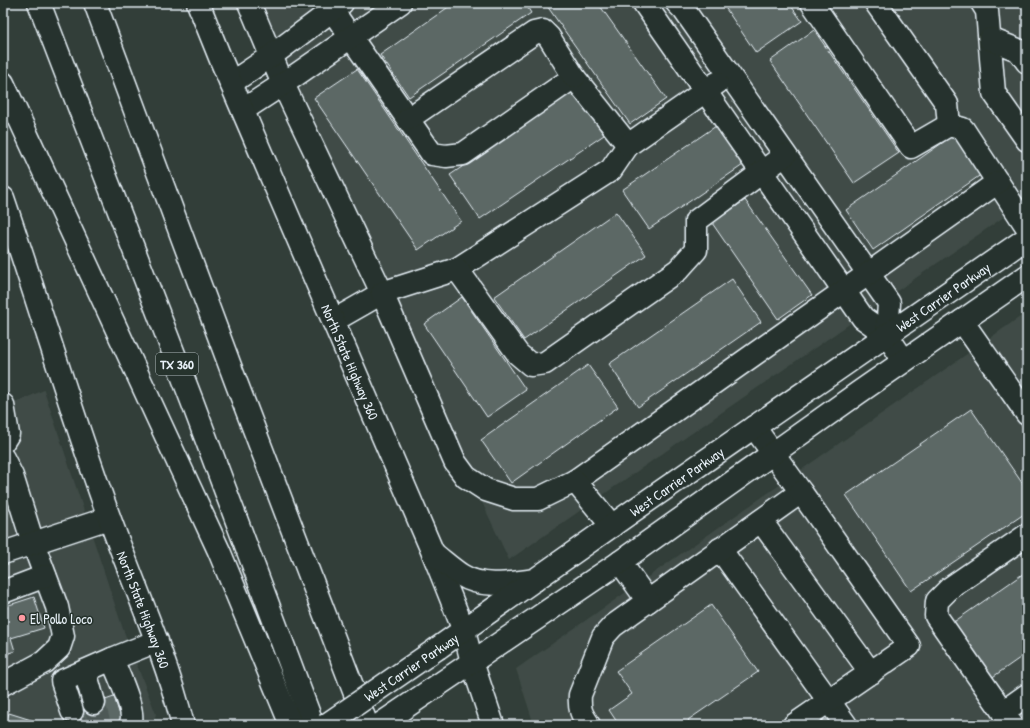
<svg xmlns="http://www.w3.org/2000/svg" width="1030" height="728" font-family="'Patrick Hand',sans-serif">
<rect width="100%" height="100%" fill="#323e39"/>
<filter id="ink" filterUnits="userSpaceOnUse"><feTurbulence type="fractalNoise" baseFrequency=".025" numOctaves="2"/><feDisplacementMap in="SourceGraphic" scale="8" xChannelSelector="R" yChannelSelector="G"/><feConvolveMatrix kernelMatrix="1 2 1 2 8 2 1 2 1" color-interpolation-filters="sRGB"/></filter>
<g filter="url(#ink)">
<g fill="#3f4b46">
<polygon points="249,3 1027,3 1027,201 509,560"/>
<polygon points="1027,312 1027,725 534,725 516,669"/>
<polygon points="44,390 123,629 156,714 153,725 3,725 3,408"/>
</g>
<g fill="#5c6865" stroke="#e8f1f8">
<polygon points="454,3 525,3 531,13 409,97 380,55"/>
<polygon points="545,3 598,3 666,99 630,124"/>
<polygon points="722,3 789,3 802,21 756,53"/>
<polygon points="814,30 899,153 854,183 770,61"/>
<polygon points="357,69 461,221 418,250 314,98"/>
<polygon points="574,91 604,135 480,219 450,175"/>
<polygon points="716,126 743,165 649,229 622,190"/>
<polygon points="955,134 982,174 873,250 846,210"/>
<polygon points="745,200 812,295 778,319 712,223"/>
<polygon points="616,212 646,255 524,340 494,297"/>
<polygon points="732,279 761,322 638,407 609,364"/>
<polygon points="462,297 526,390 487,417 424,324"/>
<polygon points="588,365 618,407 511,483 481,440"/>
<polygon points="971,409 1027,490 1027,512 911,591 846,495"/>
<polygon points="1027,571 1027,653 987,681 948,626"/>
<polygon points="34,597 44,628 11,638 15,651 3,655 3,607"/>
<polygon points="711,605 758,672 688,720 692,725 619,725 609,710 632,694 616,671"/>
<polygon points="114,697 122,721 109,725 67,725 64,714"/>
<polygon points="9,713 47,725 5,725"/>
</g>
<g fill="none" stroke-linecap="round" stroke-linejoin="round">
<g stroke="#4d5956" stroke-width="22" stroke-dasharray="22 11" stroke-linecap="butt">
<polyline points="94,703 100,725"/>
<polyline points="72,711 76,725"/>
</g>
<defs>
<g id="minor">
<polyline points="249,3 283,84 382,293 333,321"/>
<polyline points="644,3 863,318 887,335 904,361"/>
<polyline points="677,3 684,10 889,303 887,335"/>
<polyline points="812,3 911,147 949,125 963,129 1027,227"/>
<polyline points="876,3 947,104 949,125"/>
<polyline points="982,3 987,11 994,93 1027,140"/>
<polyline points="332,10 432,154 446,156 463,154 574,77 628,145 611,170 457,269"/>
<polyline points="990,39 1018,50 1027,62"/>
<polyline points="231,83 271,56 342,3"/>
<polyline points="243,110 283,84 400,3"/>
<polyline points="408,119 534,33 543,31 549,37 574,77"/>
<polyline points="628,145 717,83"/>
<polyline points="962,321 1027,414"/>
<polyline points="3,405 8,434 3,442"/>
<polyline points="3,458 12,476 33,543 57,607 63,636 59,648 44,662 3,684"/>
<polyline points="575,481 998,182"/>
<polyline points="761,521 871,673"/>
<polyline points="612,526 575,481 538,499 514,499 486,490 466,477 455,462 382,293 457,269 518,354 531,365 545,363 678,270 696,250 696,221 785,155"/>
<polyline points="720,549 846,725"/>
<polyline points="3,553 109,518"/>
<polyline points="3,592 45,576"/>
<polyline points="648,601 801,492 754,427"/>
<polyline points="85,671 94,703"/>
<polyline points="72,711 62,681 112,659"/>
<polyline points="1003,712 1027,695"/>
<path d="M130,725c7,-12 -13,-53 -18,-66l45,-18"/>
<path d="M589,725c-8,-11 -10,-16 -9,-30l23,-58 10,-11 35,-25 -28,-39"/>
<polyline points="794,725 909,646 801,492"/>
<polyline points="1012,725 936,616 937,601 950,588 1027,535"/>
</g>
<g id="major">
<path id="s1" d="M198,3l23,57 212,493 31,78 8,31 21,63"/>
<path id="s2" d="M3,198c36,106 68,214 106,319 25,69 56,136 74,208"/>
<path d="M434,554c9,7 18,15 27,21 22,14 50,8 74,5"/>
<path id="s3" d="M438,648l192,-135 397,-275"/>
<polyline points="379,725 620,562 858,393 1027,276"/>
</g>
<g id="highway">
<polyline points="39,3 192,401 313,725"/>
<polyline points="95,3 236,382 367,725"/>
<polyline points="3,83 219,551 291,725"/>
</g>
</defs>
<use href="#minor" stroke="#e8f1f8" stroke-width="25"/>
<use href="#major" stroke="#e8f1f8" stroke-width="25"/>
<use href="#highway" stroke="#e8f1f8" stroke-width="25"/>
<use href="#minor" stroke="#26332d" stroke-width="22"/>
<use href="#major" stroke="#26332d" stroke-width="22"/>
<use href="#highway" stroke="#26332d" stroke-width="22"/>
<defs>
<polyline id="major-bridge" points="326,725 438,648"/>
</defs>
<use href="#major-bridge" stroke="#e8f1f8" stroke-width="25" stroke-linecap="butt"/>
<use href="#major-bridge" stroke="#26332d" stroke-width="22"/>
</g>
</g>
<circle fill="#ff9aa2" stroke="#26332d" stroke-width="1.5" cx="22" cy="618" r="4"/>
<g text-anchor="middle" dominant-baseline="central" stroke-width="3" stroke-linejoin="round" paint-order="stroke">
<rect fill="#26332d" stroke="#aeb8bb" stroke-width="1" x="156" y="353" width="42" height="22" rx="3"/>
<g font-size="13" font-weight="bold" fill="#e8f1f8">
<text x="177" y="364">TX 360</text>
</g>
<g font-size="14" fill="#e8f1f8" stroke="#26332d">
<text stroke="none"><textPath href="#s3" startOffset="615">West Carrier Parkway</textPath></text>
<text stroke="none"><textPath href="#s1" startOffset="390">North State Highway 360</textPath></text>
<text stroke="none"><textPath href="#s3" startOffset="291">West Carrier Parkway</textPath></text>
<text stroke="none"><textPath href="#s2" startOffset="435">North State Highway 360</textPath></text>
<text transform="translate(411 667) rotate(-34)">West Carrier Parkway</text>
</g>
<g font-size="14" fill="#e8f1f8" stroke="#26332d" text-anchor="start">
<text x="30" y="618">El Pollo Loco</text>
</g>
</g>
<rect width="1030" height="728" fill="none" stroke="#26332d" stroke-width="16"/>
<rect x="8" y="8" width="1014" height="712" fill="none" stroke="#e8f1f8" stroke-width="1.5" filter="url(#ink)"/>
</svg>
